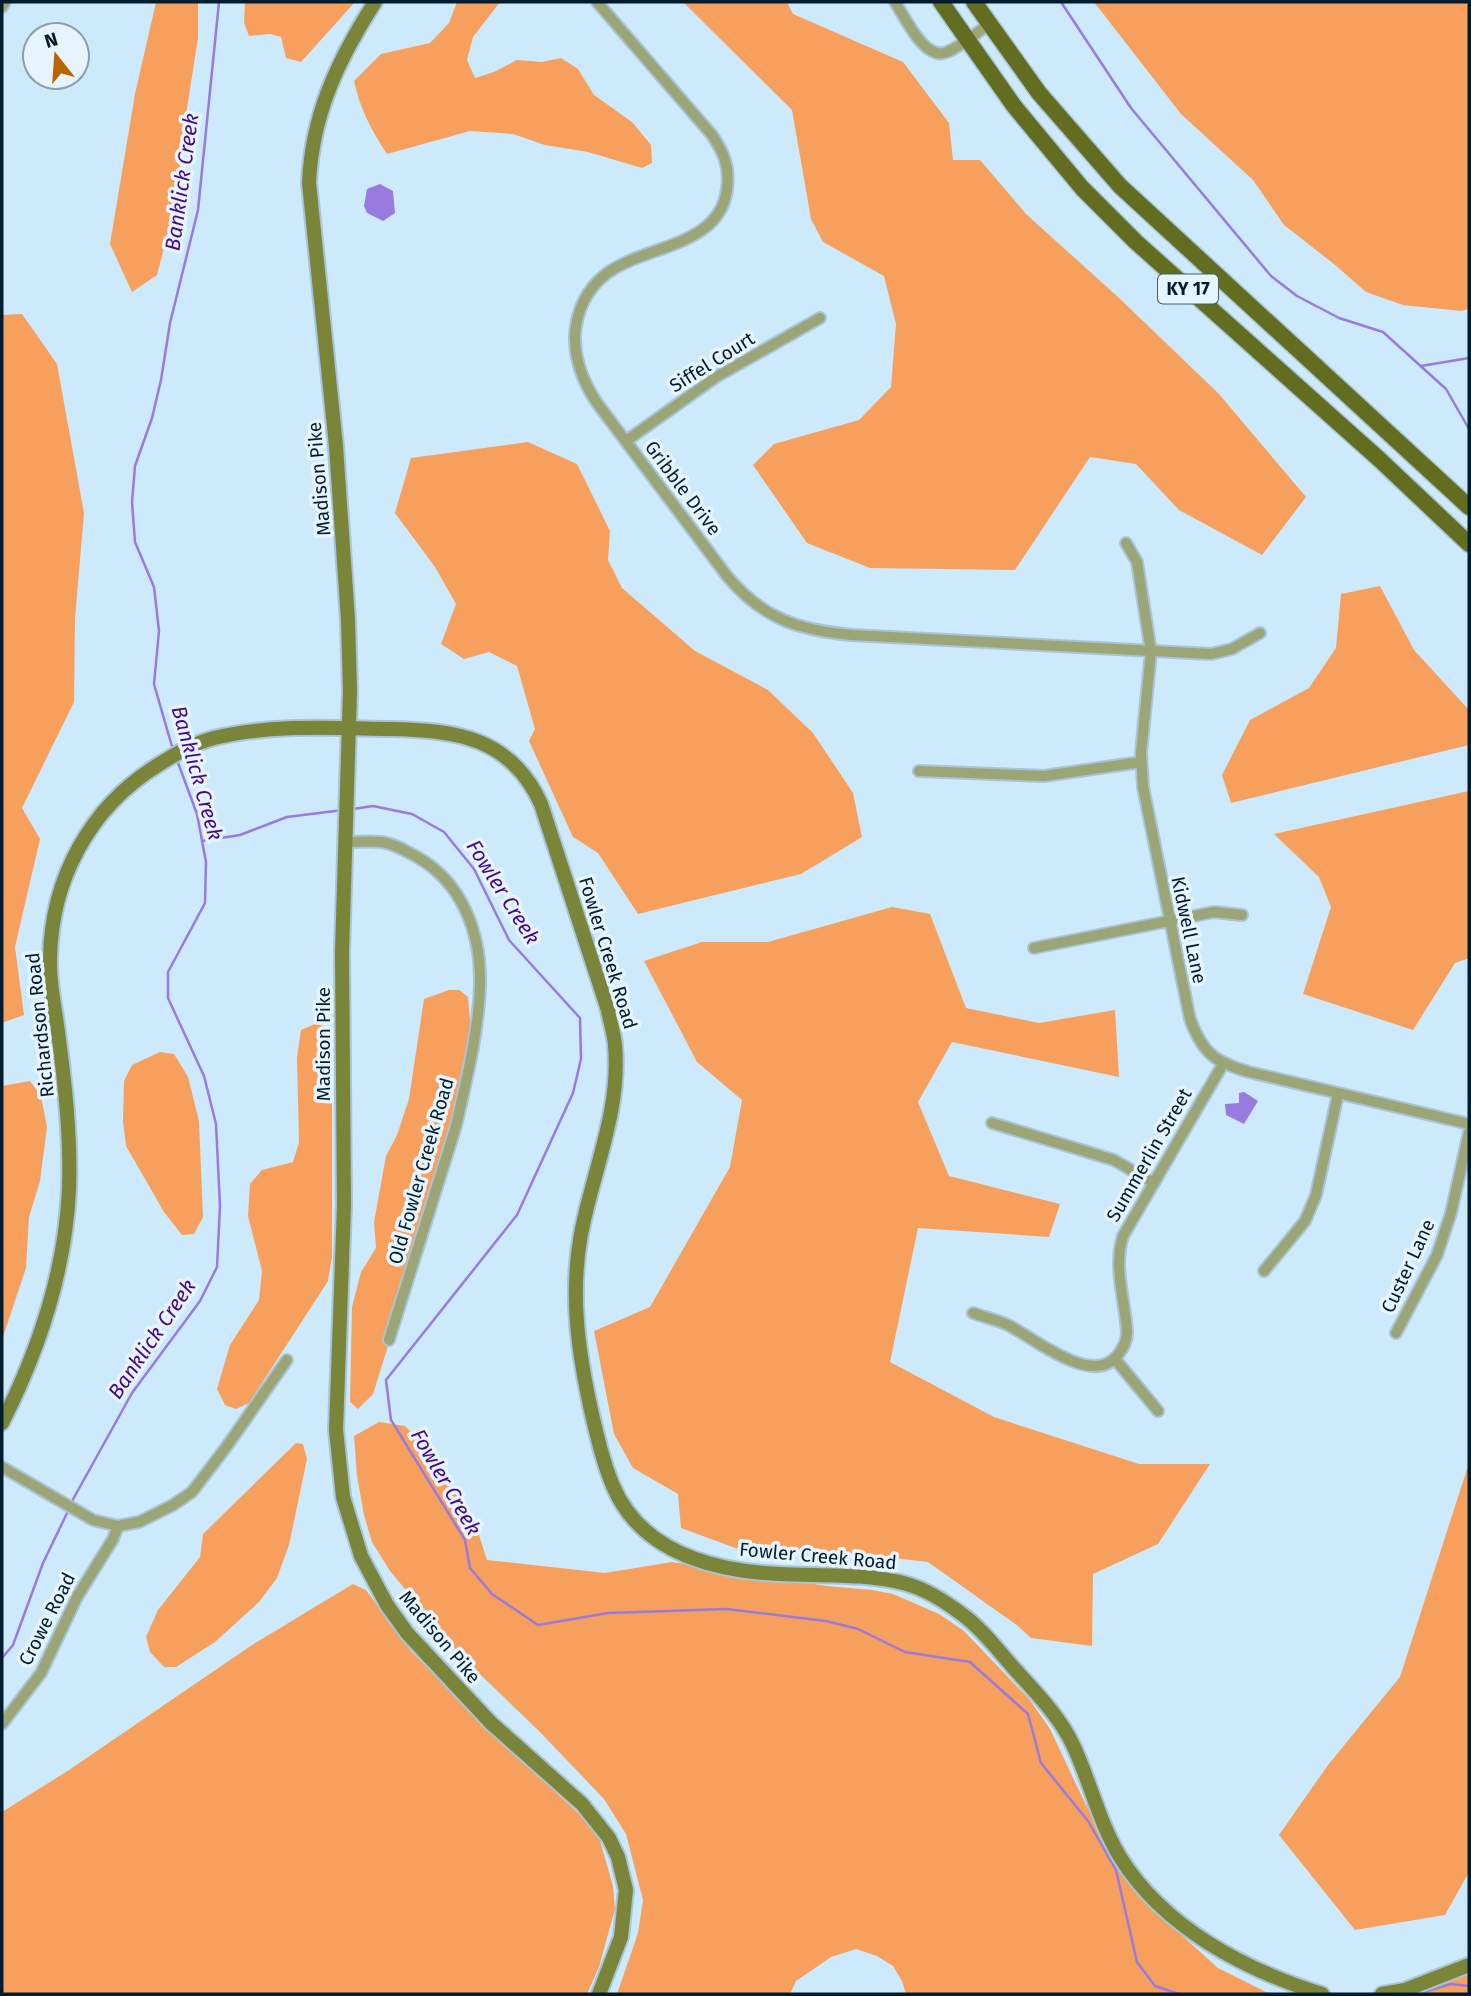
<svg xmlns="http://www.w3.org/2000/svg" width="1471" height="1996" font-family="'Fira Sans',sans-serif">
<rect width="100%" height="100%" fill="#cde9fc"/>
<g fill="#f7a05d">
<polygon points="156,2 198,2 198,38 180,153 180,187 157,275 132,292 110,244 135,94"/>
<polygon points="245,2 355,2 301,62 286,58 281,37 270,34 249,36 244,23"/>
<path d="M457,2h43l-27,35 -6,23 8,18 19,-6 23,-12 25,2 19,-4 17,11 16,26 38,27 19,23 1,18 -10,5 -54,-16 -43,-7 -32,-11 -43,-3 -83,23c-15,-23 -27,-45 -33,-73l27,-27 49,-11 19,-20z"/>
<polygon points="683,2 787,2 793,14 903,62 949,123 953,160 980,160 1026,214 1118,297 1219,394 1306,497 1262,555 1179,510 1136,464 1090,457 1015,570 870,568 807,543 753,465 774,444 859,420 891,387 896,324 884,276 823,242 811,219 792,110"/>
<polygon points="1094,2 1469,2 1469,309 1461,311 1403,305 1366,292 1334,264 1284,225 1253,180 1181,114"/>
<polygon points="22,314 57,364 84,513 75,618 74,702 22,808 40,839 15,947 24,1015 2,1023 2,315"/>
<polygon points="528,442 577,464 610,531 608,560 622,588 695,651 768,690 813,733 853,793 862,837 801,874 638,914 598,853 573,837 529,741 535,729 517,666 489,652 464,659 441,644 456,604 435,567 395,513 411,458"/>
<polygon points="1380,586 1414,650 1469,710 1469,745 1231,803 1222,775 1250,720 1309,688 1336,648 1341,594"/>
<polygon points="1469,791 1469,958 1455,963 1413,1030 1303,994 1331,907 1319,877 1274,834"/>
<polygon points="892,907 930,914 966,1008 1039,1023 1115,1010 1119,1077 952,1042 918,1102 949,1176 1060,1204 1049,1237 918,1228 890,1362 994,1417 1139,1464 1210,1464 1158,1544 1093,1574 1092,1646 1031,1638 1018,1626 928,1562 860,1554 749,1553 681,1528 678,1494 633,1468 614,1434 594,1331 650,1307 730,1167 742,1100 697,1062 644,961 702,942 768,942"/>
<polygon points="449,990 459,990 468,997 472,1043 435,1196 373,1394 358,1409 350,1402 352,1307 361,1272 376,1248 374,1222 386,1156 397,1135 409,1099 424,999"/>
<polygon points="317,1023 332,1031 332,1257 328,1281 249,1403 236,1409 225,1405 217,1389 230,1345 259,1300 262,1271 248,1216 250,1184 262,1170 293,1162 299,1142 297,1057 301,1030"/>
<polygon points="160,1052 174,1054 188,1077 199,1121 203,1217 194,1234 182,1235 164,1212 126,1146 123,1121 124,1081 132,1065"/>
<polygon points="30,1081 41,1096 47,1127 40,1181 29,1217 26,1268 2,1340 2,1086"/>
<polygon points="379,1422 405,1426 420,1441 462,1498 477,1529 487,1560 605,1573 672,1562 827,1586 872,1590 893,1594 939,1614 964,1631 1029,1699 1050,1729 1084,1801 1127,1881 1147,1904 1218,1968 1270,1994 906,1994 902,1981 893,1966 877,1956 856,1949 831,1957 796,1981 790,1994 617,1994 638,1933 643,1900 626,1834 604,1799 539,1731 461,1656 390,1571 372,1542 364,1515 357,1476 354,1436"/>
<polygon points="296,1443 303,1444 307,1459 289,1545 277,1578 259,1602 215,1642 176,1667 164,1667 150,1652 146,1637 158,1610 200,1557 203,1534"/>
<polygon points="1469,1463 1469,1872 1445,1915 1355,1930 1279,1835 1328,1765 1400,1677"/>
<polygon points="353,1584 366,1590 410,1650 480,1722 579,1814 598,1834 613,1886 615,1909 599,1967 587,1994 2,1994 2,1812 69,1770 252,1645"/>
<polygon points="1469,1974 1469,1994 1405,1994"/>
</g>
<g fill="#997ade">
<polygon points="380,184 393,191 395,213 383,221 367,213 364,206 367,189"/>
<polygon points="1244,1092 1258,1101 1244,1124 1226,1115 1225,1104 1239,1103 1239,1093"/>
</g>
<g fill="none" stroke-linecap="round" stroke-linejoin="round">
<g stroke="#997ade" stroke-width="2.5">
<polyline points="1061,2 1131,108 1271,276 1297,296 1339,318 1383,332 1446,389 1469,429"/>
<polyline points="1421,366 1469,358"/>
<polyline points="173,750 154,684 159,631 154,587 135,542 132,502 135,466 152,418 161,380 170,323 198,210 219,2"/>
<polyline points="353,809 373,806 412,814 444,832 474,869 509,940 580,1018 581,1059 573,1093 517,1215 386,1380 391,1420 465,1540 470,1568 492,1594 538,1625 608,1613 726,1609 826,1621 858,1629 905,1652 970,1662 1028,1714 1041,1763 1088,1821 1116,1870 1137,1962 1155,1986 1179,1994"/>
<polyline points="202,841 240,835 287,817 343,810"/>
<polyline points="71,1503 132,1393 200,1301 217,1267 220,1206 216,1124 204,1076 168,998 168,972 205,903 206,862 197,814 177,760"/>
<polyline points="2,1658 13,1645 43,1563 69,1509"/>
<polyline points="1416,1994 1451,1984 1469,1986"/>
</g>
<defs>
<g id="street">
<path d="M597,2l115,133c12,18 18,32 15,54 -7,59 -84,56 -121,85 -19,15 -29,36 -31,60 -1,26 8,48 22,69l130,173c36,43 71,54 125,59l359,19 21,-5 28,-16"/>
<path d="M895,2c10,15 30,60 52,50 15,-6 29,-19 42,-28"/>
<polyline points="2,7 5,2"/>
<polyline points="626,441 716,377 820,318"/>
<path d="M1126,543l11,19 14,90 -10,101 2,34 47,232c13,35 25,43 59,53l220,52"/>
<polyline points="919,771 1044,776 1141,762"/>
<path d="M345,842c12,0 25,-1 37,0 13,2 24,9 35,15 45,25 64,76 63,127 -1,46 -14,98 -24,142l-67,214"/>
<polyline points="1034,948 1214,912 1242,915"/>
<polyline points="992,1123 1114,1160 1154,1183"/>
<polyline points="1264,1271 1305,1221 1316,1195 1338,1094"/>
<path d="M973,1313c11,4 24,7 35,12 26,13 84,62 109,31 6,-7 10,-16 10,-24 -2,-32 -14,-65 -4,-96l100,-172"/>
<polyline points="1396,1333 1437,1255 1451,1213 1469,1132"/>
<polyline points="1115,1359 1158,1411"/>
<polyline points="2,1467 93,1520 118,1526 139,1522 173,1505 192,1492 227,1446 287,1360"/>
<polyline points="2,1724 41,1673 77,1597 113,1539 118,1526"/>
</g>
<g id="secondary">
<path d="M375,2c-37,58 -63,112 -66,181l27,263 12,174 2,71 -8,261 2,253 -8,225 7,67 18,59 26,49 20,28 84,90 91,81 27,34 9,19 8,33 -5,47 -22,57"/>
<path d="M2,1423c37,-73 63,-151 67,-233 2,-53 -4,-105 -11,-158 -3,-24 -9,-49 -8,-73 1,-80 40,-152 108,-194 17,-11 36,-22 56,-27 57,-14 118,-10 175,-9 66,1 122,8 152,75l67,206c2,12 6,23 7,35 6,65 -22,126 -34,189 -11,60 -3,117 10,176 6,26 12,52 22,76 28,66 100,85 167,88 42,2 86,-1 127,10 21,6 39,18 56,31 19,14 34,34 49,51 22,25 47,49 61,79 17,36 26,77 47,112 44,71 125,113 202,137"/>
<polyline points="1382,1994 1405,1990 1469,1965"/>
</g>
<g id="primary">
<polyline points="941,2 1014,106 1082,188 1136,242 1379,459 1469,544"/>
<polyline points="974,2 1039,93 1120,186 1469,507"/>
</g>
</defs>
<use href="#street" stroke="#a8c4d7" stroke-width="14"/>
<use href="#secondary" stroke="#a8c4d7" stroke-width="18"/>
<use href="#primary" stroke="#a8c4d7" stroke-width="19"/>
<use href="#street" stroke="#9ca576" stroke-width="10"/>
<use href="#secondary" stroke="#7a853a" stroke-width="14"/>
<use href="#primary" stroke="#636d20" stroke-width="16"/>
</g>
<g text-anchor="middle" dominant-baseline="central" stroke-width="7" stroke-linejoin="round" paint-order="stroke">
<rect fill="#e6f4fe" stroke="#455d6c" stroke-width="2" x="1158" y="274.5" width="60" height="29" rx="5"/>
<g font-size="18" font-weight="bold" fill="#001c2d">
<text x="1188" y="289">KY 17</text>
</g>
<g font-size="19" fill="#001c2d" stroke="#e6f4fe">
<text transform="translate(712 362) rotate(-32)">Siffel Court</text>
<text transform="translate(319 479) rotate(-95)">Madison Pike</text>
<text transform="translate(683 488) rotate(53)">Gribble Drive</text>
<text transform="translate(1189 930) rotate(78)">Kidwell Lane</text>
<text transform="translate(608 953) rotate(73)">Fowler Creek Road</text>
<text transform="translate(40 1025) rotate(-96)">Richardson Road</text>
<text transform="translate(323 1044) rotate(-90)">Madison Pike</text>
<text transform="translate(1149 1155) rotate(-60)">Summerlin Street</text>
<text transform="translate(421 1171) rotate(-74)">Old Fowler Creek Road</text>
<text transform="translate(1408 1266) rotate(-65)">Custer Lane</text>
<text transform="translate(818 1556) rotate(5)">Fowler Creek Road</text>
<text transform="translate(47 1619) rotate(-63)">Crowe Road</text>
<text transform="translate(440 1637) rotate(50)">Madison Pike</text>
</g>
<g font-size="21" font-style="italic" fill="#460886" stroke="#e6f4fe">
<text transform="translate(182 182) rotate(-82)">Banklick Creek</text>
<text transform="translate(197 773) rotate(74)">Banklick Creek</text>
<text transform="translate(503 892) rotate(58)">Fowler Creek</text>
<text transform="translate(152 1339) rotate(-56)">Banklick Creek</text>
<text transform="translate(446 1482) rotate(60)">Fowler Creek</text>
</g>
</g>
<rect width="1471" height="1996" fill="none" stroke="#001c2d" stroke-width="7"/>
<g transform="translate(56 56) rotate(343)"><circle r="33" fill="#e6f4fe" stroke="#8a9eaa" stroke-width="2"/>
<path d="M0-5L12 26L0 18L-12 26Z" fill="#bc6300"/>
<text y="-10" font-size="19" font-weight="bold" text-anchor="middle" fill="#001c2d">N</text>
</g>
</svg>
